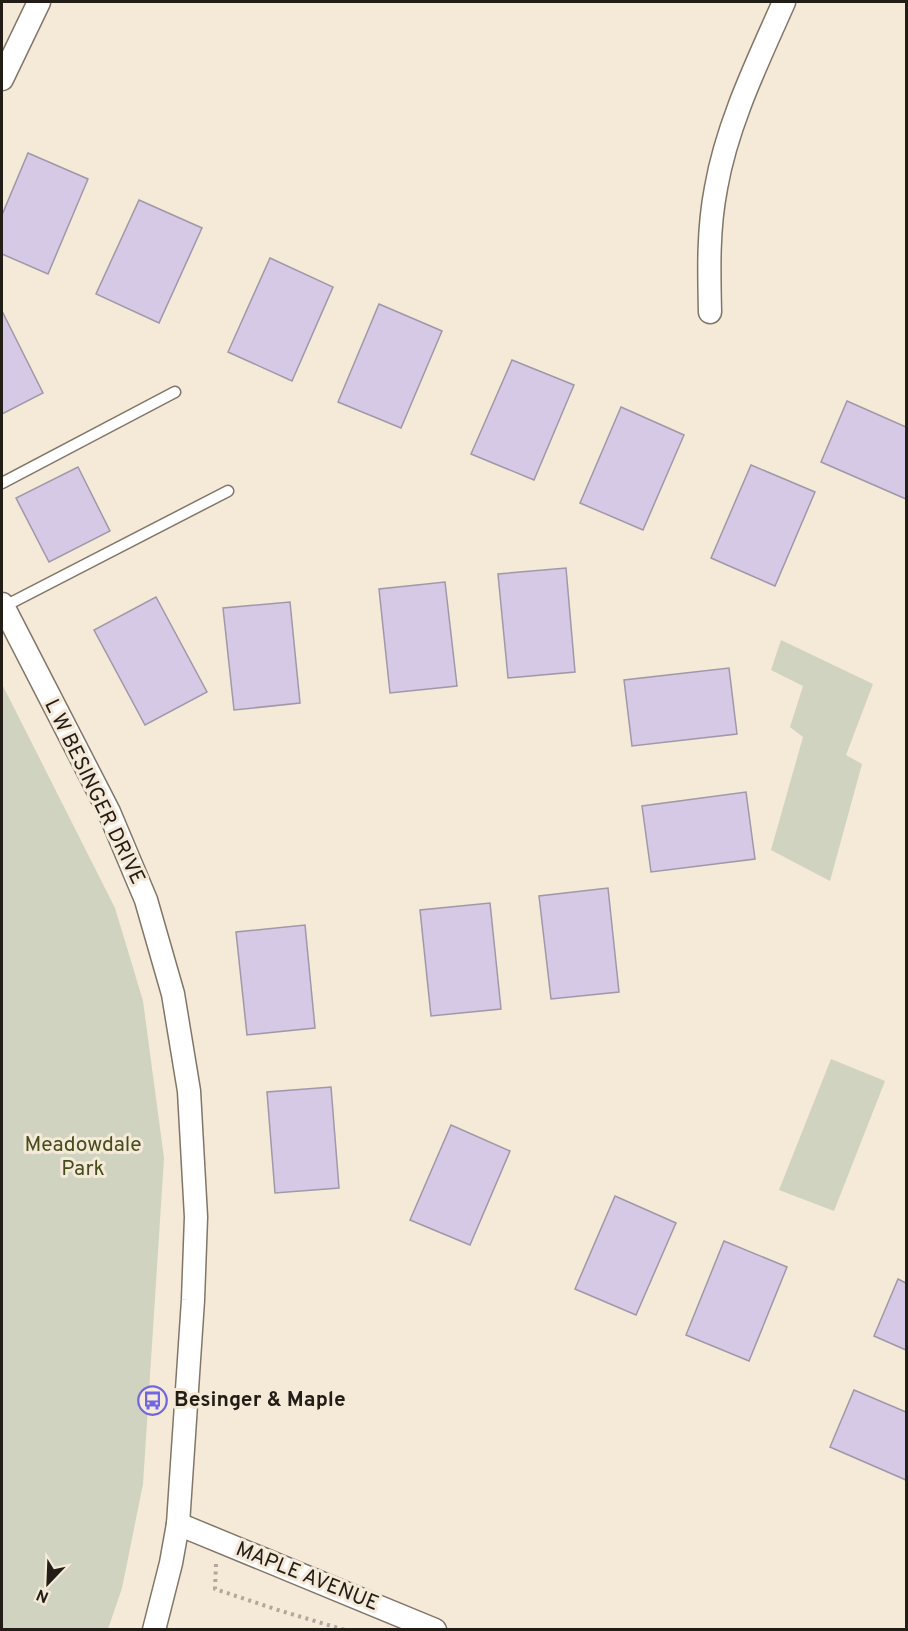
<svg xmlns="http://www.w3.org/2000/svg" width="908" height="1631" font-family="Overpass,sans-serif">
<rect width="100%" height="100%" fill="#f5e9d8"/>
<g fill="#cfd3c0">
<polygon points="781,640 873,684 846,755 862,764 830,881 771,850 803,737 790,727 803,686 771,670"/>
<polygon points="2,684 115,908 143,1001 164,1158 143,1484 122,1588 108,1629 2,1629"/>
<polygon points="831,1059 885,1081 834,1211 779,1190"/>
</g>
<g fill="#d6c9e5" stroke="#a098a9" stroke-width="1.5">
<polygon points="28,153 88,179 48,274 2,254 2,215"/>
<polygon points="139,200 202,228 159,323 96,294"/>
<polygon points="270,258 333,287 292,381 228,352"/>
<polygon points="379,304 442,331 401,428 338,402"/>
<polygon points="2,311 43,393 2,414"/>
<polygon points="512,360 574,385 534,480 471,454"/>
<polygon points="847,401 906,427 906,499 821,462"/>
<polygon points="621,407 684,435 643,530 580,503"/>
<polygon points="751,465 815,492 775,586 711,558"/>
<polygon points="78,467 110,531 49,562 16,498"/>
<polygon points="566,568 575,672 508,678 498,574"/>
<polygon points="445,582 457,686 390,693 379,589"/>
<polygon points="156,597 207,692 145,725 94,630"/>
<polygon points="290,602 300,703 234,710 223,608"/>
<polygon points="729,668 737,734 632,746 624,680"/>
<polygon points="746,792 755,859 651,872 642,806"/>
<polygon points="608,888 619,992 551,999 539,896"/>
<polygon points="490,903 501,1009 431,1016 420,910"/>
<polygon points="305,925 315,1028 247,1035 236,932"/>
<polygon points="331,1087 339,1188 275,1193 267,1092"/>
<polygon points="451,1125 510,1151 470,1245 410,1220"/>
<polygon points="615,1196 676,1223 636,1315 575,1289"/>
<polygon points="724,1241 787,1267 749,1361 686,1335"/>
<polygon points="898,1279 906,1283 906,1350 874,1336"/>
<polygon points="854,1390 906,1412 906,1480 830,1447"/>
</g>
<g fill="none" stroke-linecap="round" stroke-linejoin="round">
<defs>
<g id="lane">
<polyline points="2,483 175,392"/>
<polyline points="3,607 228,491"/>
</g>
<g id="street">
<polyline points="2,79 39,2"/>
<path d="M710,312c-1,-42 -2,-83 6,-124 11,-64 42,-127 68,-186"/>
<polyline points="2,604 109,812 146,900 173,994 189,1091 196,1217 193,1300 178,1524 171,1563 154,1630"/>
<polyline points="178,1524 435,1630"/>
</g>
</defs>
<use href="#lane" stroke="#817668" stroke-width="13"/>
<use href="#street" stroke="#817668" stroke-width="25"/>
<polyline stroke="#b1a79a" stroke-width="4" stroke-dasharray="3 4.5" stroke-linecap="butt" points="216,1564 215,1589 278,1610 345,1630"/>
<use href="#lane" stroke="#fff" stroke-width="10"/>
<use href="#street" stroke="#fff" stroke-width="22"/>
</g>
<defs>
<symbol id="bus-ring" viewBox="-11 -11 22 22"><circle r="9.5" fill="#f5e9d8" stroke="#7267e1" stroke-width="1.5"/><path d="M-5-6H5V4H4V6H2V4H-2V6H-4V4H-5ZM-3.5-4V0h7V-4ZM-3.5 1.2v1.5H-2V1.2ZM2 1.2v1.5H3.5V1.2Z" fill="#7267e1"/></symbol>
</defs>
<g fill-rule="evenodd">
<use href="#bus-ring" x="136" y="1384" width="33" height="33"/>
</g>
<g text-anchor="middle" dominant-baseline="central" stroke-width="6" stroke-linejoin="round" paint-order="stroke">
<g font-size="21" fill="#221d17" stroke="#f5e9d8">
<text transform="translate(94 792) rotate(64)">L W BESINGER DRIVE</text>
<text transform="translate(307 1577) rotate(22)">MAPLE AVENUE</text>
</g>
<g font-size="21" fill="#464d1d" stroke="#f5e9d8">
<text x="83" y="1145">Meadowdale<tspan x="83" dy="24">Park</tspan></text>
</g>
<g font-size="21" font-weight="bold" fill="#221d17" stroke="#f5e9d8" text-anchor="start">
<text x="174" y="1400">Besinger &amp; Maple</text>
</g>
</g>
<rect width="908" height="1631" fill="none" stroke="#221d17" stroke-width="6"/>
<g transform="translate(48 1583) rotate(203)" stroke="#f5e9d8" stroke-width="4.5" paint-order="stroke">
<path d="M0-4.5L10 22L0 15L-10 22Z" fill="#221d17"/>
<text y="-9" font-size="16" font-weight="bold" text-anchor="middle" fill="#221d17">N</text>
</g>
</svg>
